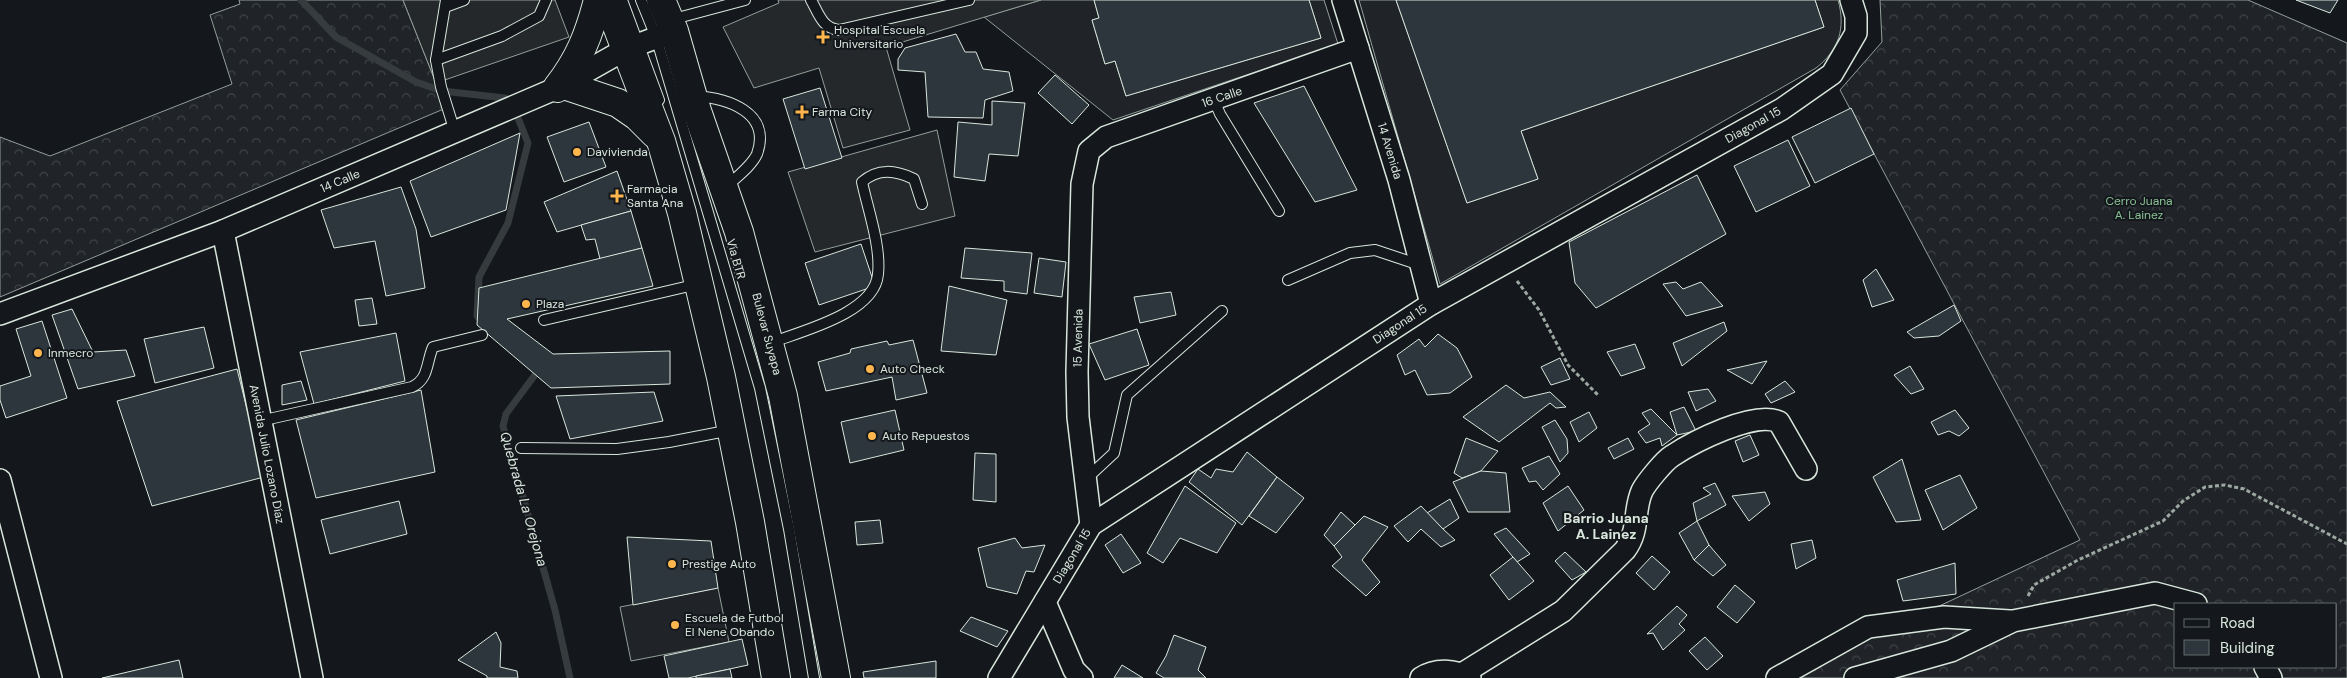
<svg xmlns="http://www.w3.org/2000/svg" width="2347" height="678" font-family="'DM Sans',sans-serif">
<defs>
<pattern id="forest-crowns" width="20" height="18" patternUnits="userSpaceOnUse" patternTransform="scale(1.25)"><rect width="20" height="18" fill="#202428"/><path d="M2 6a3 3 0 1 1 6 0M12 15a3 3 0 1 1 6 0" fill="none" stroke="#404447"/></pattern>
</defs>
<rect width="100%" height="100%" fill="#14181c"/>
<g fill="url(#forest-crowns)" stroke="#939e99" fill-rule="evenodd">
<polygon points="239,0 403,0 446,108 0,297 0,137 50,156 232,84 210,15 240,4"/>
<path d="M1880,0h368l99,43v635h-557l2,-3 288,-135 -240,-450 42,-48zM2176,604h160v63h-160z"/>
</g>
<g fill="#202428" stroke="#939e99">
<polygon points="1041,0 1094,0 1099,18 1092,20 1105,64 1115,61 1126,96 1321,38 1309,0 1324,0 1338,44 1113,120 984,17"/>
<path d="M1359,0h37l71,203 71,-24 -17,-48 303,-104 -9,-27h23c8,28 1,50 -22,68l-376,216z"/>
<polygon points="718,588 729,642 631,661 620,607"/>
</g>
<g fill="#24282b" stroke="#939e99">
<polygon points="403,0 555,0 569,37 436,83"/>
<polygon points="778,0 1041,0 886,47 910,130 843,148 819,68 754,88 723,27 779,3"/>
<polygon points="937,130 955,216 815,252 788,172"/>
</g>
<g fill="none" stroke-linecap="round" stroke-linejoin="round">
<g stroke="#363b3e" stroke-width="7">
<polyline points="301,0 336,37 416,82 442,91 505,98 514,108 528,143 508,223 479,277 477,316 483,321"/>
<polyline points="540,368 506,414 503,426 555,610 570,678"/>
</g>
</g>
<g fill="#2c363c" stroke="#d8e6dc">
<polygon points="1094,0 1309,0 1321,38 1126,96 1115,61 1105,64 1092,20 1099,18"/>
<polygon points="1396,0 1815,0 1824,27 1521,131 1538,179 1467,203"/>
<polygon points="2296,0 2338,0 2330,13"/>
<polygon points="956,34 965,52 976,52 983,69 1009,72 1013,91 985,100 983,118 928,117 925,72 898,70 898,59 905,48"/>
<polygon points="1055,75 1089,105 1072,124 1038,93"/>
<polygon points="1304,86 1357,190 1315,202 1254,103"/>
<polygon points="820,88 842,158 805,169 783,99"/>
<polygon points="992,101 1025,103 1018,156 989,154 985,181 954,177 958,122 992,125"/>
<polygon points="1851,108 1874,154 1815,183 1792,137"/>
<polygon points="589,122 606,167 564,182 547,137"/>
<polygon points="520,133 506,210 431,237 410,181"/>
<polygon points="1788,140 1810,186 1756,212 1734,166"/>
<polygon points="617,171 631,211 557,232 544,202"/>
<polygon points="1697,175 1726,234 1596,308 1575,283 1569,242"/>
<polygon points="401,187 416,229 425,288 386,296 375,241 334,248 321,210"/>
<polygon points="631,211 642,248 600,259 595,239 586,240 581,225"/>
<polygon points="861,244 875,286 819,305 805,263"/>
<polygon points="642,248 653,286 507,319 553,354 670,351 670,384 551,388 477,325 479,288"/>
<polygon points="965,248 1032,253 1027,294 1004,291 1004,281 961,278"/>
<polygon points="1039,258 1066,262 1062,297 1034,293"/>
<polygon points="1876,269 1894,300 1872,307 1863,280"/>
<polygon points="1676,282 1683,289 1701,282 1723,306 1686,316 1663,284"/>
<polygon points="949,286 1007,300 996,355 941,351"/>
<polygon points="1171,292 1176,315 1140,323 1134,297"/>
<polygon points="372,298 377,324 359,326 355,300"/>
<polygon points="1954,305 1961,321 1939,336 1914,338 1907,332"/>
<polygon points="72,309 93,352 126,350 135,376 78,389 52,315"/>
<polygon points="42,321 67,398 6,418 0,400 0,386 31,376 16,329"/>
<polygon points="1724,322 1727,331 1682,366 1673,343"/>
<polygon points="204,327 214,368 155,383 144,339"/>
<polygon points="1137,329 1149,365 1105,380 1089,344"/>
<polygon points="396,333 405,381 314,404 300,352"/>
<polygon points="1438,334 1457,348 1472,377 1450,393 1427,395 1415,370 1405,375 1397,355 1419,339 1425,347"/>
<polygon points="913,340 927,393 896,400 892,377 826,391 818,362 850,353 851,349 887,341 889,345"/>
<polygon points="1635,344 1645,368 1621,376 1607,352"/>
<polygon points="1560,358 1570,379 1551,385 1541,367"/>
<polygon points="1767,361 1752,384 1727,370"/>
<polygon points="1910,366 1924,389 1911,394 1894,375"/>
<polygon points="237,369 264,477 152,506 117,401"/>
<polygon points="301,381 307,400 282,405 282,385"/>
<polygon points="1785,381 1795,392 1771,403 1765,394"/>
<polygon points="1506,385 1524,398 1550,392 1566,407 1556,408 1550,403 1499,442 1463,417"/>
<polygon points="1708,389 1716,401 1696,411 1688,392"/>
<polygon points="421,390 435,472 316,498 296,420"/>
<polygon points="654,392 663,421 570,439 556,396"/>
<polygon points="1684,407 1696,431 1677,435 1670,412"/>
<polygon points="1651,409 1677,435 1662,446 1660,438 1646,443 1638,432 1650,424 1642,413"/>
<polygon points="895,410 904,450 850,463 841,422"/>
<polygon points="1955,410 1969,428 1959,436 1949,431 1938,435 1931,422"/>
<polygon points="1589,412 1597,428 1579,442 1570,422"/>
<polygon points="1555,420 1567,439 1568,453 1560,462 1542,427"/>
<polygon points="1750,435 1759,455 1743,462 1735,441"/>
<polygon points="1466,438 1498,451 1481,471 1462,478 1454,473"/>
<polygon points="1628,438 1634,449 1614,459 1608,448"/>
<polygon points="1247,452 1277,477 1242,525 1189,482 1198,469 1211,478 1216,469 1233,472"/>
<polygon points="975,453 996,454 996,502 973,500"/>
<polygon points="1549,456 1560,474 1543,490 1536,481 1529,482 1522,468"/>
<polygon points="1902,459 1921,520 1896,522 1873,477"/>
<polygon points="1481,471 1506,473 1510,512 1468,512 1453,482"/>
<polygon points="1960,475 1977,508 1943,530 1925,490"/>
<polygon points="1277,477 1304,498 1276,533 1249,516"/>
<polygon points="1715,483 1726,505 1697,521 1693,503 1711,494 1703,488"/>
<polygon points="1185,486 1236,523 1217,553 1180,538 1163,563 1147,553"/>
<polygon points="1568,486 1584,510 1558,531 1543,503"/>
<polygon points="1765,492 1770,504 1749,521 1732,496"/>
<polygon points="1450,499 1459,518 1443,529 1427,513"/>
<polygon points="399,501 407,534 330,554 321,520"/>
<polygon points="1421,506 1443,529 1455,540 1441,547 1421,529 1408,542 1394,526"/>
<polygon points="1341,512 1355,525 1334,546 1324,535"/>
<polygon points="1364,516 1388,527 1362,560 1380,582 1366,596 1332,566 1342,557 1334,546"/>
<polygon points="880,520 883,543 857,545 855,522"/>
<polygon points="1697,521 1709,545 1694,560 1679,533"/>
<polygon points="1506,528 1530,554 1517,562 1494,534"/>
<polygon points="1121,534 1141,563 1123,573 1105,545"/>
<polygon points="627,537 711,541 718,588 633,605"/>
<polygon points="1015,538 1022,548 1045,545 1034,572 1026,571 1017,594 987,587 978,548"/>
<polygon points="1812,540 1816,558 1796,569 1791,544"/>
<polygon points="1709,545 1726,565 1713,576 1694,560"/>
<polygon points="1565,552 1586,572 1572,580 1555,561"/>
<polygon points="1652,556 1670,572 1654,590 1636,573"/>
<polygon points="1513,557 1534,581 1509,600 1490,575"/>
<polygon points="1955,563 1956,594 1903,601 1897,580"/>
<polygon points="1735,585 1755,602 1737,623 1717,607"/>
<polygon points="1677,606 1687,615 1679,624 1685,630 1663,650 1653,633 1647,634"/>
<polygon points="971,617 1008,631 997,647 960,631"/>
<polygon points="496,632 501,643 500,667 517,671 518,678 487,678 487,676 458,660"/>
<polygon points="1174,635 1206,647 1198,670 1206,678 1164,678 1156,673 1166,656"/>
<polygon points="1705,637 1723,656 1707,670 1689,651"/>
<polygon points="742,639 748,665 688,678 669,678 664,656"/>
<polygon points="179,660 183,678 102,678"/>
<polygon points="936,661 936,678 864,678 863,672"/>
<polygon points="1122,665 1143,678 1114,678"/>
<polygon points="730,669 732,678 696,678 696,676"/>
</g>
<g fill="none" stroke-linecap="round" stroke-linejoin="round">
<defs>
<g id="lane">
<polyline points="446,0 436,60 441,87 455,132"/>
<polyline points="622,0 659,100"/>
<polyline points="641,0 656,37 760,388 789,529 814,678"/>
<path d="M811,0c8,14 11,28 28,30l130,-30"/>
<polyline points="445,7 464,0"/>
<polyline points="670,20 745,0"/>
<polyline points="436,60 502,36 539,16 546,0"/>
<path d="M695,96c32,2 77,16 62,58 -6,13 -22,24 -32,34"/>
<polyline points="1214,100 1220,114 1279,211"/>
<polyline points="1288,280 1350,253 1375,250 1420,265"/>
<polyline points="544,320 698,284"/>
<path d="M770,343c32,-12 105,-30 108,-69 3,-28 -10,-64 -16,-92 16,-14 33,-12 52,-3l8,25"/>
<path d="M260,421l152,-34c17,-8 14,-24 21,-40l49,-12"/>
<polyline points="521,448 617,449 669,442 731,430"/>
<polyline points="1086,479 1114,453 1127,395 1222,311"/>
</g>
<g id="street">
<polyline points="1343,0 1399,180 1431,304"/>
<polyline points="223,231 312,678"/>
<polyline points="0,314 223,231 557,88 626,49 674,31"/>
<polyline points="0,480 51,678"/>
<polyline points="1091,525 1078,417 1077,372 1082,184 1089,151 1106,137 1358,48"/>
<polyline points="1045,602 1074,670 1082,678"/>
<polyline points="2265,667 2271,678"/>
<path d="M1462,674l101,-63 62,-61c15,-20 8,-39 17,-59 4,-8 22,-30 30,-35 21,-14 83,-46 107,-34l27,47"/>
<polyline points="999,678 1091,525 1431,304 1782,109 1832,74 1856,33 1856,16 1851,0"/>
<path d="M1421,678c15,-10 34,-8 49,0"/>
<polyline points="1777,678 1868,627 1944,617 2010,621"/>
<polyline points="1855,678 1951,651 2013,621 2155,593 2196,604"/>
</g>
<g id="primary">
<polyline points="607,0 661,141 682,213 721,377 750,522 776,678"/>
<polyline points="661,0 674,31 697,111 739,232 783,396 836,678"/>
<polyline points="564,85 618,103 637,116 655,134"/>
<path d="M557,88c22,-28 32,-53 41,-88"/>
</g>
</defs>
<use href="#lane" stroke="#d8e6dc" stroke-width="12"/>
<use href="#street" stroke="#d8e6dc" stroke-width="24"/>
<use href="#primary" stroke="#d8e6dc" stroke-width="30"/>
<g stroke="#9da8a2" stroke-width="3" stroke-dasharray="4 2.5" stroke-linecap="butt">
<polyline points="1517,281 1539,310 1568,365 1599,396"/>
<polyline points="2028,596 2034,585 2078,560 2163,521 2183,501 2205,487 2225,485 2244,489 2347,544"/>
</g>
<use href="#lane" stroke="#14181c" stroke-width="10"/>
<use href="#street" stroke="#14181c" stroke-width="21"/>
<use href="#primary" stroke="#14181c" stroke-width="28"/>
</g>
<g fill="#ffb74d" stroke="#14181c" stroke-width="2">
<path d="M820.5 29.5h5v5h5v5h-5v5h-5v-5h-5v-5h5z"/>
<path d="M799.5 104.5h5v5h5v5h-5v5h-5v-5h-5v-5h5z"/>
<circle cx="577" cy="152" r="5"/>
<path d="M614.5 188.5h5v5h5v5h-5v5h-5v-5h-5v-5h5z"/>
<circle cx="526" cy="304" r="5"/>
<circle cx="38" cy="353" r="5"/>
<circle cx="870" cy="369" r="5"/>
<circle cx="872" cy="436" r="5"/>
<circle cx="672" cy="564" r="5"/>
<circle cx="675" cy="625" r="5"/>
</g>
<g text-anchor="middle" dominant-baseline="central" stroke-width="4" stroke-linejoin="round" paint-order="stroke">
<g font-size="12" fill="#d8e6dc" stroke="#14181c" text-anchor="start">
<text x="834" y="30">Hospital Escuela<tspan x="834" dy="14">Universitario</tspan></text>
<text x="812" y="112">Farma City</text>
<text x="587" y="152">Davivienda</text>
<text x="627" y="189">Farmacia<tspan x="627" dy="14">Santa Ana</tspan></text>
<text x="536" y="304">Plaza</text>
<text x="48" y="353">Inmecro</text>
<text x="880" y="369">Auto Check</text>
<text x="882" y="436">Auto Repuestos</text>
<text x="682" y="564">Prestige Auto</text>
<text x="685" y="618">Escuela de Futbol<tspan x="685" dy="14">El Nene Obando</tspan></text>
</g>
<g font-size="12" fill="#d8e6dc" stroke="#14181c">
<text transform="translate(1222 97) rotate(-19)">16 Calle</text>
<text transform="translate(1753 125) rotate(-29)">Diagonal 15</text>
<text transform="translate(1390 151) rotate(73)">14 Avenida</text>
<text transform="translate(340 181) rotate(-23)">14 Calle</text>
<text transform="translate(736 259) rotate(74)">Vía BTR</text>
<text transform="translate(1400 324) rotate(-33)">Diagonal 15</text>
<text transform="translate(767 334) rotate(75)">Bulevar Suyapa</text>
<text transform="translate(1078 338) rotate(-89)">15 Avenida</text>
<text transform="translate(267 454) rotate(79)">Avenida Julio Lozano Díaz</text>
<text transform="translate(1072 556) rotate(-59)">Diagonal 15</text>
</g>
<g font-size="12" fill="#8ac095" stroke="#14181c">
<text x="2139" y="201">Cerro Juana<tspan x="2139" dy="14">A. Lainez</tspan></text>
</g>
<g font-size="14" font-style="italic" fill="#d8e6dc" stroke="#14181c">
<text transform="translate(524 499) rotate(74)">Quebrada La Orejona</text>
</g>
<g font-size="14" font-weight="bold" fill="#d8e6dc" stroke="#14181c">
<text x="1606" y="518">Barrio Juana<tspan x="1606" dy="16">A. Lainez</tspan></text>
</g>
</g>
<rect x="2174" y="603" width="162" height="65" fill="#14181c" stroke="#626a69"/>
<rect x="2184" y="619" width="25" height="8" fill="#14181c" stroke="#626a69"/>
<text x="2220" y="628" font-size="15" fill="#d8e6dc">Road</text>
<rect x="2184" y="640" width="25" height="15" fill="#2c363c" stroke="#626a69"/>
<text x="2220" y="653" font-size="15" fill="#d8e6dc">Building</text>
</svg>
